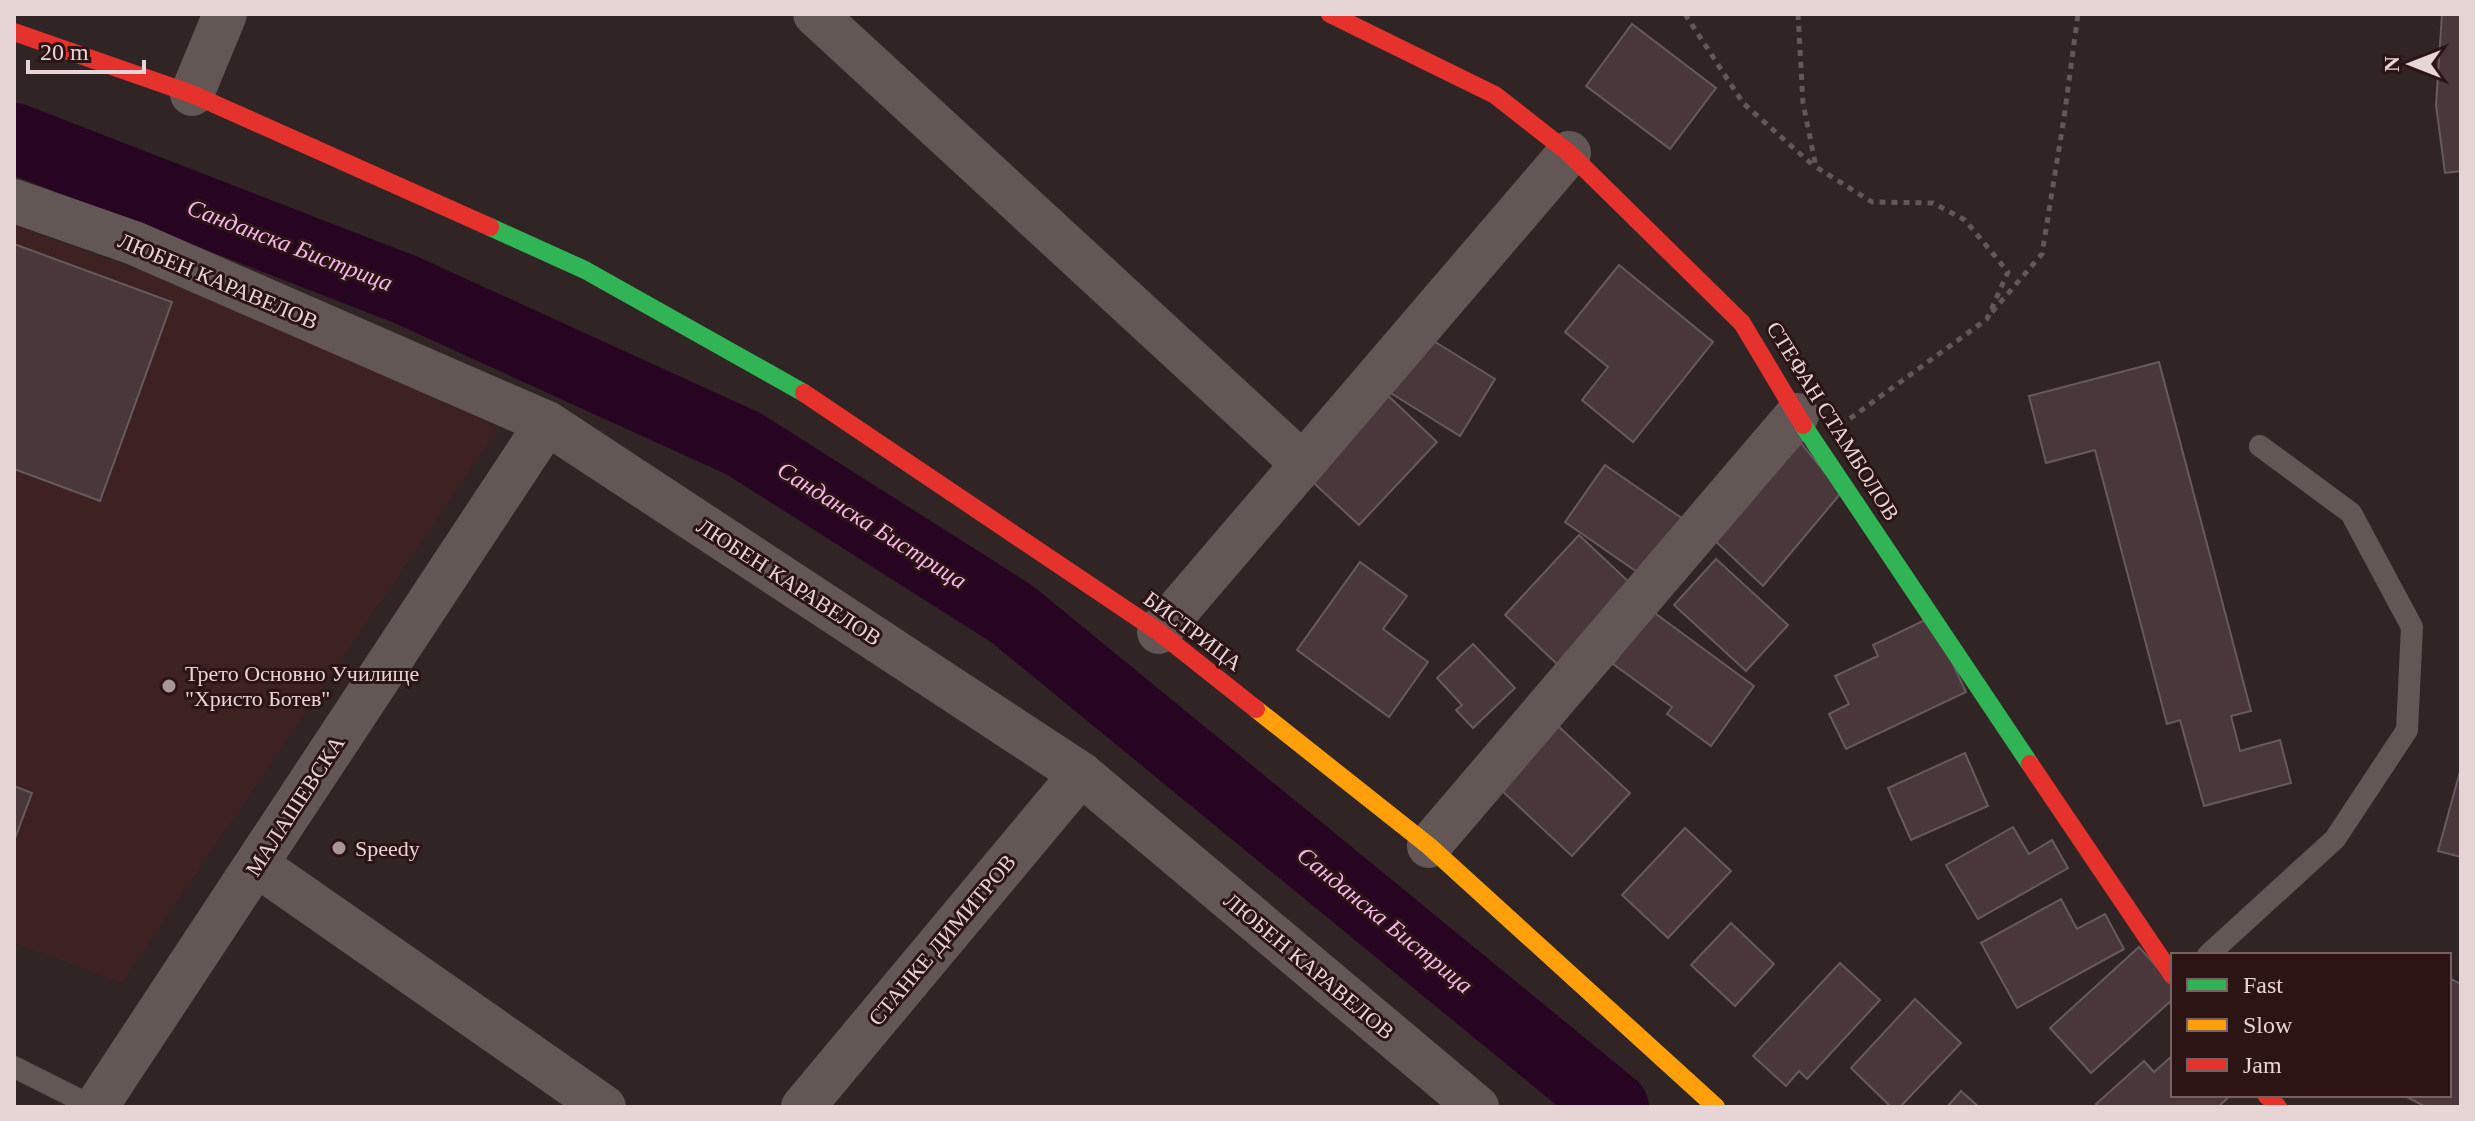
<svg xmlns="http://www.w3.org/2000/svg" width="2475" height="1121" font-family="'Times New Roman',serif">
<rect width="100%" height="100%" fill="#312424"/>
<polygon fill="#3e2121" points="14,225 221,299 499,428 122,983 14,943"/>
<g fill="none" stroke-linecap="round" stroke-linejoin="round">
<polyline stroke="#280423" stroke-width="70" points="14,138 404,289 744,444 1012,614 1614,1107"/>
</g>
<g fill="#4a373c" stroke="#655a5c" stroke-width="2">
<polygon points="2442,14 2461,14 2461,171 2445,173 2436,105"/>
<polygon points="1632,24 1716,88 1670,149 1586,86"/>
<polygon points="14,244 172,302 100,501 14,469"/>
<polygon points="1619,265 1713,342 1633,442 1582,400 1608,367 1565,332"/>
<polygon points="1424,335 1495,379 1460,436 1389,392"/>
<polygon points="2159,362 2251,711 2231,716 2240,751 2280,740 2291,783 2204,806 2180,720 2167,724 2095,450 2046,463 2029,396"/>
<polygon points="1382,390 1437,442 1359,525 1304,474"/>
<polygon points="1801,443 1841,493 1763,586 1712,538"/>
<polygon points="1605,465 1683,519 1643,576 1565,522"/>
<polygon points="1579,535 1631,584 1557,664 1505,615"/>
<polygon points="1716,559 1788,625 1746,671 1674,605"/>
<polygon points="1360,562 1407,596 1383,629 1428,662 1389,717 1297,650"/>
<polygon points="1652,611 1754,686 1711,746 1667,714 1672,707 1613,664"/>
<polygon points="1931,617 1966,692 1846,749 1829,714 1849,704 1835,676 1878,656 1873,645"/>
<polygon points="1473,644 1515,688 1473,728 1456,710 1462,705 1437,678"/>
<polygon points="1557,725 1630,793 1572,856 1499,788"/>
<polygon points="1965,753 1988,806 1911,840 1888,788"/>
<polygon points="2461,768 2461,857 2438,851"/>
<polygon points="14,786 32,793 14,841"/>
<polygon points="2013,827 2029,854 2052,840 2068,868 1978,919 1946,865"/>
<polygon points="1685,828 1731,871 1668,938 1622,895"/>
<polygon points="2061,899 2077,929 2105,914 2124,949 2017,1008 1981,943"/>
<polygon points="1731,923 1774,964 1735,1006 1691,965"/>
<polygon points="2139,947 2173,985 2173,999 2091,1073 2050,1028"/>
<polygon points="1840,963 1880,1000 1807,1079 1799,1071 1786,1086 1753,1056"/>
<polygon points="2449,978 2461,984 2461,1107 2426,1107 2403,1095 2449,1095"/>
<polygon points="1915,999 1961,1043 1900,1107 1891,1107 1851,1068"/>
<polygon points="2173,1055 2173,1095 2231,1095 2218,1107 2099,1107 2096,1104 2144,1061 2154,1072"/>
<polygon points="1961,1091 1979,1107 1947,1107"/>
</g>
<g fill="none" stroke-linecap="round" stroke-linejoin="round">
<g stroke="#625956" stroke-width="5" stroke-dasharray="6 6" stroke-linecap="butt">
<polyline points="1685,14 1743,103 1815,167"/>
<polyline points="1798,14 1803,103 1816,167 1872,202 1933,203 1965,220 2008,272 1987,319 1848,420"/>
<polyline points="1992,312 2042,254 2064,118 2078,14"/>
</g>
<g stroke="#635755" stroke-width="22">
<polyline points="2208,955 2335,839 2407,730 2412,627 2351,513 2260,446"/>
<polyline points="14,1067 94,1107"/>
</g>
<g stroke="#635755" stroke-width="44">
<polyline points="815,14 1303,464"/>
<polyline points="192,94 225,14"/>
<polyline points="14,201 134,243 547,423 1081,774 1477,1107"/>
<polyline points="1159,632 1569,153"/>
<polyline points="1429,846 1797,415"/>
<polyline points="257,865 604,1107"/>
<polyline points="96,1107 547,423"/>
<polyline points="803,1107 1081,774"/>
</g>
<g stroke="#30b455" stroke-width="18">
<polyline points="490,227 585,270 804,393"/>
<polyline points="1803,425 2030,764"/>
</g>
<polyline stroke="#ff9f0a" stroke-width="18" points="1256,709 1429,846 1716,1107"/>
<g stroke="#e5322d" stroke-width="18">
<polyline points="1330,14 1495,95 1569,153 1742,323 1803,425"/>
<polyline points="14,32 192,94 490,227"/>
<polyline points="804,393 1159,632 1256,709"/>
<polyline points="2030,764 2173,976"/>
<polyline points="2266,1095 2278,1107"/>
</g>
</g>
<g fill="#a79797" stroke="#2c1415" stroke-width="3">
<circle cx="169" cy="686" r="8"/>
<circle cx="339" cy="848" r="8"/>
</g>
<g text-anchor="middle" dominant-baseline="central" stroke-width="6" stroke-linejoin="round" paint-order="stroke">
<g font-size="22" fill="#e7d5d5" stroke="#2c1415">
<text transform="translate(218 281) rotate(23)">ЛЮБЕН КАРАВЕЛОВ</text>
<text transform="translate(1833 421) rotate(58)">СТЕФАН СТАМБОЛОВ</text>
<text transform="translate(789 582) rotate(33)">ЛЮБЕН КАРАВЕЛОВ</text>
<text transform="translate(1193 631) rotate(37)">БИСТРИЦА</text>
<text transform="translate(295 806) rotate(-57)">МАЛАШЕВСКА</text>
<text transform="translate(942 940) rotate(-50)">СТАНКЕ ДИМИТРОВ</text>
<text transform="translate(1309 966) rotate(40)">ЛЮБЕН КАРАВЕЛОВ</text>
</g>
<g font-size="22" fill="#e7d5d5" stroke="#2c1415" text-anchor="start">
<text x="185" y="673">Трето Основно Училище<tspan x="185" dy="25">"Христо Ботев"</tspan></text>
<text x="355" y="848">Speedy</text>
</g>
<g font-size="24" font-style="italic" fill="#f8b5ec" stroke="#2c1415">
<text transform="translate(290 245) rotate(21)">Санданска Бистрица</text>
<text transform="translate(872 525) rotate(32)">Санданска Бистрица</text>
<text transform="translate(1385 920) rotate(39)">Санданска Бистрица</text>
</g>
</g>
<rect width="2475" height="1121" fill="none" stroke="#e7d5d5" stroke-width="32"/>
<rect x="2171" y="953" width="280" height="144" fill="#2c1415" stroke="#776162" stroke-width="2"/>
<rect x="2187" y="979" width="40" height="12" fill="#30b455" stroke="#776162" stroke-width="2"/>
<text x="2243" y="993" font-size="24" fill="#e7d5d5">Fast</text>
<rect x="2187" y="1019" width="40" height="12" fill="#ff9f0a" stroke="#776162" stroke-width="2"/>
<text x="2243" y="1033" font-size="24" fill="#e7d5d5">Slow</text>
<rect x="2187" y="1059" width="40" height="12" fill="#e5322d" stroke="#776162" stroke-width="2"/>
<text x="2243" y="1073" font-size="24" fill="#e7d5d5">Jam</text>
<g transform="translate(2411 64) rotate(270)" stroke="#2c1415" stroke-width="6" paint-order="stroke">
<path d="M0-6L14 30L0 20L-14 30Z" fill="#e7d5d5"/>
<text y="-12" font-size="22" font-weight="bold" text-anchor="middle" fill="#e7d5d5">N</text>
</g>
<path d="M28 60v12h116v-12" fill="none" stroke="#e7d5d5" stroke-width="4"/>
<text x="40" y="60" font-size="24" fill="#e7d5d5" stroke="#2c1415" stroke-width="6" paint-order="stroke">20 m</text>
</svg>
